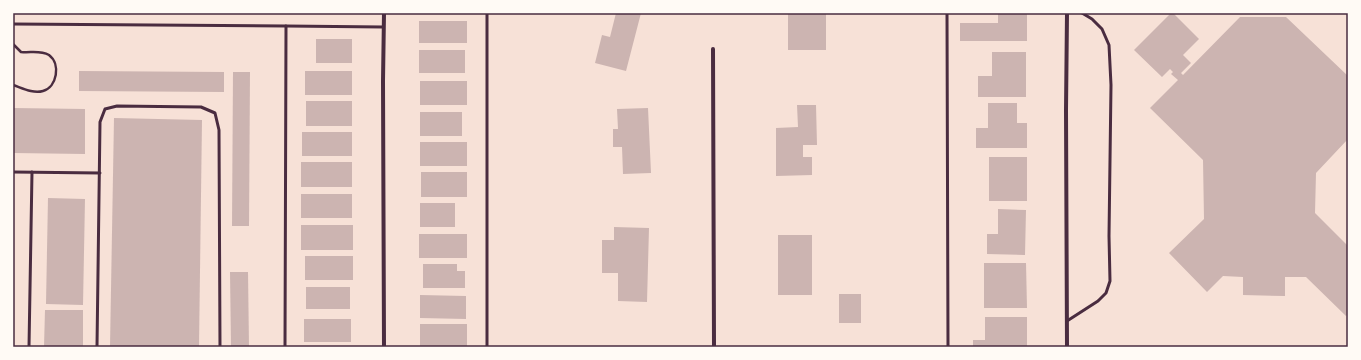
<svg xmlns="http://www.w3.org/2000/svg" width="1361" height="360" font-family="'PT Sans Narrow',sans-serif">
<rect width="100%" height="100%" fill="#f7e1d7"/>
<g fill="#ccb4b1">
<polygon points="616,13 641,13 626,71 595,63 602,35 610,37"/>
<rect x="788" y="13" width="38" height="37"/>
<polygon points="998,13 1027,13 1027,41 960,41 960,23 998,23"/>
<polygon points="1171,13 1173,13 1199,39 1183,55 1191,63 1181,73 1183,75 1240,17 1286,17 1348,76 1348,139 1316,173 1315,213 1348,246 1348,314 1346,316 1306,277 1285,277 1285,296 1243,295 1243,277 1223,276 1207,292 1169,253 1204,219 1203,160 1150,108 1178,80 1171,74 1173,72 1170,69 1162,77 1134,50"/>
<rect x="419" y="21" width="48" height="22"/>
<rect x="316" y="39" width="36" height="24"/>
<rect x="419" y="50" width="46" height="23"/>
<polygon points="992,52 1026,52 1026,97 978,97 978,76 992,76"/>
<polygon points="79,71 224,72 224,92 79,91"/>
<rect x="305" y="71" width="47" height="24"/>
<polygon points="233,72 250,72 249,226 232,226"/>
<rect x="420" y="81" width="47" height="24"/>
<rect x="306" y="101" width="46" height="25"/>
<polygon points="988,103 1017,103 1017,123 1027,123 1027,148 976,148 976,128 988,128"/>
<polygon points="797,105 816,105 817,145 803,145 803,157 812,157 812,175 776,176 776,128 798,127"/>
<polygon points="13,108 85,109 85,154 13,153"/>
<polygon points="648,108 651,173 623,174 622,147 613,147 613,129 618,129 617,109"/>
<rect x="420" y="112" width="42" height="24"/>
<polygon points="114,118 202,120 199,347 110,347"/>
<rect x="302" y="132" width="50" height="24"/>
<rect x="420" y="142" width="47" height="24"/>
<rect x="989" y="157" width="38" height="44"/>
<rect x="301" y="162" width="51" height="25"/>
<rect x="421" y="172" width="46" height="25"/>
<rect x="301" y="194" width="51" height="24"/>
<polygon points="48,198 85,199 83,305 46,304"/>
<rect x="420" y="203" width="35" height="24"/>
<polygon points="998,209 1026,210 1025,255 987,254 987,234 998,234"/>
<rect x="301" y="225" width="52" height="25"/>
<polygon points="614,227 649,228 647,302 618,301 618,273 602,273 602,240 614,240"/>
<rect x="419" y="234" width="48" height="24"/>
<rect x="778" y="235" width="34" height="60"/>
<rect x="305" y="256" width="48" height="24"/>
<polygon points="984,263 1026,263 1027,308 984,308"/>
<polygon points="423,264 457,264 457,271 465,271 465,288 423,288"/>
<polygon points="230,272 248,272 249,347 231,347"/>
<rect x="306" y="287" width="44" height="22"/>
<rect x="839" y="294" width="22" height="29"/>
<polygon points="420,295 466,296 466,319 420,318"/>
<polygon points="45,310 83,310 83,347 44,347"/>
<polygon points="985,317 1027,317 1027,347 973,347 973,340 985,340"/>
<rect x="304" y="319" width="47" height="23"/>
<rect x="420" y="324" width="47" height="23"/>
</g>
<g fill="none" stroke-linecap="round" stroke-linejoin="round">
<path stroke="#4a2c40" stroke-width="2.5" d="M13,44l8,8c10,1 19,-2 28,3 12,9 8,32 -6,36 -10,3 -21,-3 -30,-6"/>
<g stroke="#4a2c40" stroke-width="3">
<polyline points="947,13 948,347"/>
<polyline points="13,24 286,26 285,347"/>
<polyline points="286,26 383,27"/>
<polyline points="13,172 100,173"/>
<polyline points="1067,321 1098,301 1106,293 1110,281 1109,236 1111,85 1109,45 1102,29 1092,19 1082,13"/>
<polyline points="29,347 32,172"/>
<polyline points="97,347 100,122 105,109 117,106 201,107 215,113 219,130 220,347"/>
<polyline points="487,347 487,13"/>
</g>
<g stroke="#4a2c40" stroke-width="4">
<polyline points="384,13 383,81 384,347"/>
<polyline points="1067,13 1066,110 1067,347"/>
<polyline points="713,49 714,347"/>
</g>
</g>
<rect width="1361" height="360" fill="none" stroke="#fffaf5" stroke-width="28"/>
<rect x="14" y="14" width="1333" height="332" fill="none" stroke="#4a2c40" stroke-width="1.5"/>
</svg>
